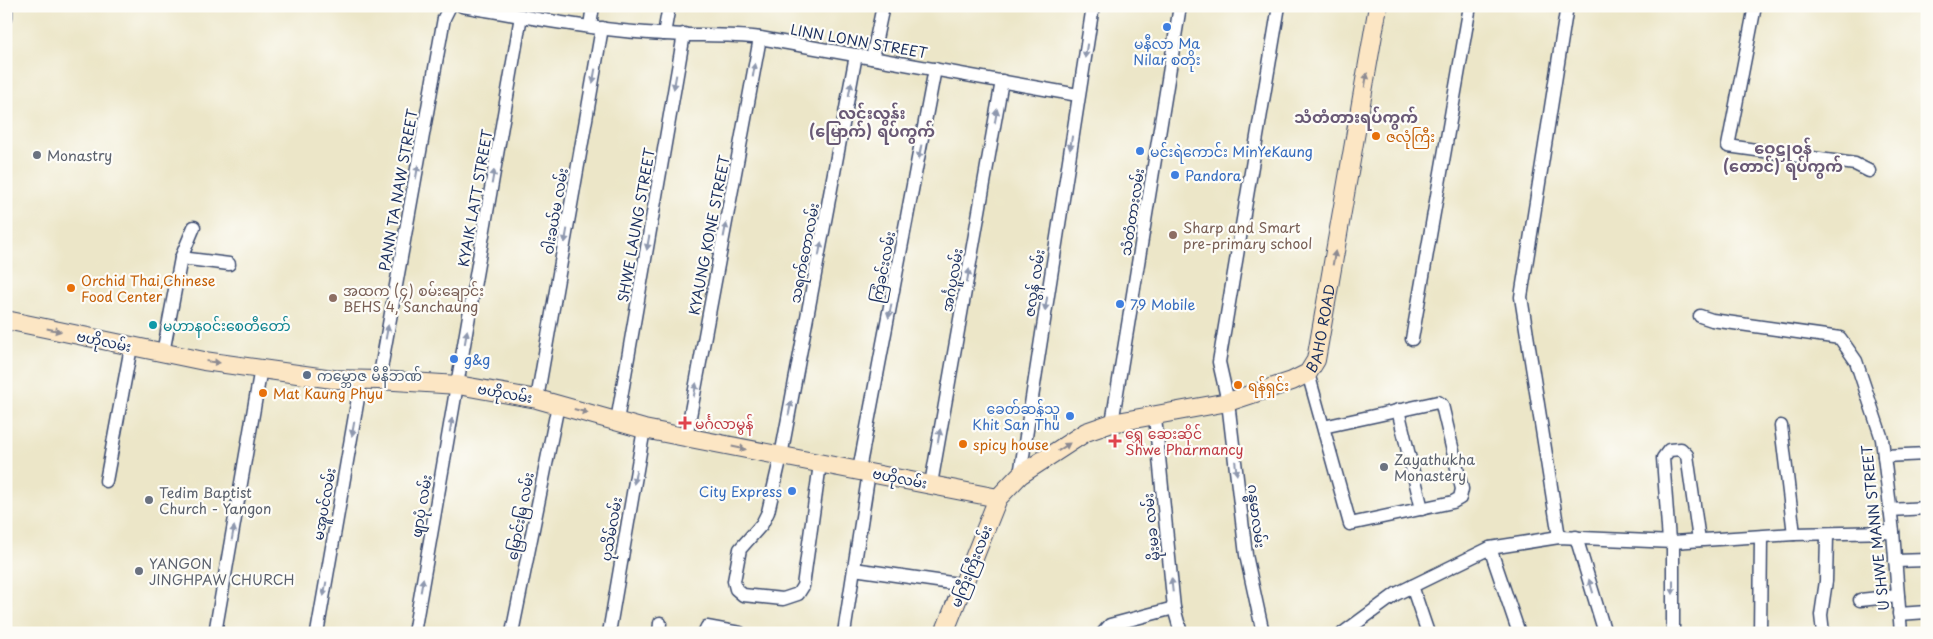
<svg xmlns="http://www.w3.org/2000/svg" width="1933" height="639" font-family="'Playpen Sans','Noto Sans Myanmar',sans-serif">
<rect width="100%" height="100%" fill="#fdfcf7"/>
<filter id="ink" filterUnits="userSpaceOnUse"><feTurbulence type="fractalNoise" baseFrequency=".02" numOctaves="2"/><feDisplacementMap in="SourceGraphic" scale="10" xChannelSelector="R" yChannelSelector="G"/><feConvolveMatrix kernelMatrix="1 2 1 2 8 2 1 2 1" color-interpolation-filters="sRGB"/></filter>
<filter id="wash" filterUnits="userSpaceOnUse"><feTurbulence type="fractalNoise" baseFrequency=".0096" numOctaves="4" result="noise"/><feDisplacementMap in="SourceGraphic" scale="20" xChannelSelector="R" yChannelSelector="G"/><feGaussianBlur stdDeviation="1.12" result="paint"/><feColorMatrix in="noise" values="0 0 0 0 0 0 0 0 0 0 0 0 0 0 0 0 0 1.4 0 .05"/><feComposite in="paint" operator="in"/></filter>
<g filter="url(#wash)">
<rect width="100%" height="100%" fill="#ece6c8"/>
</g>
<g filter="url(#ink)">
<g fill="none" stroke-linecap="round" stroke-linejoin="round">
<defs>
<g id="street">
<path d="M462,6c67,11 135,25 202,28 32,2 64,0 96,4l318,57"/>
<polyline points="1755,6 1728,146 1855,164 1869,171"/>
<polyline points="6,9 6,17"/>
<polyline points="590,26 593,6"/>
<polyline points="664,34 669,6"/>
<polyline points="872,58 883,6"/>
<polyline points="181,258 229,264"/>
<polyline points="1700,316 1712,320 1840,338 1856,361 1882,439 1893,532 1901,633"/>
<polyline points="1412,339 1470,6"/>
<polyline points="163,353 181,258 194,227"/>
<polyline points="1308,373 1350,524 1453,502 1460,498 1462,489 1442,405 1438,402 1323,427"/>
<polyline points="379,380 444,18 450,6"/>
<polyline points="537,399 602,28"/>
<polyline points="1398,410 1422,509"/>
<polyline points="1155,417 1174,608 1181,633"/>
<polyline points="617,421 684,34"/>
<polyline points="1112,423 1180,6"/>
<polyline points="1781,426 1794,534"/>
<polyline points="686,438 760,38"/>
<polyline points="1884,456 1927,454"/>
<polyline points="820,464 803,586 798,594 783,599 743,595 736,589 734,581 740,549 762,524 768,512 781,456 856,55"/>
<polyline points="859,470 935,69"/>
<polyline points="1020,475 1093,6"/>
<polyline points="106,481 131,347"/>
<polyline points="931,484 1002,81"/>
<polyline points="1890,510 1927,508"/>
<polyline points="1559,537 1521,297 1567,6"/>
<polyline points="1576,537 1605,633"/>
<polyline points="1669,541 1663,458 1669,450 1681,449 1687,455 1699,540"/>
<polyline points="1673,542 1673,633"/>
<polyline points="1490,548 1519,633"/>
<polyline points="1895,561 1927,560"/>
<polyline points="854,569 965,585"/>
<polyline points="1412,586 1428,633"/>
<polyline points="1860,600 1898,596"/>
<polyline points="1899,614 1927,612"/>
<polyline points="215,633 261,368"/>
<polyline points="317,633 361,381"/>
<polyline points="414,633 521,16"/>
<polyline points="512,633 558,405"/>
<polyline points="609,633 644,429"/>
<polyline points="659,633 660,623"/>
<polyline points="704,633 707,627 740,633"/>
<polyline points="844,633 869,472"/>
<polyline points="1103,633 1110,625 1174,608"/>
<polyline points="1263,633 1246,555 1228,402 1219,362 1279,6"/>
<polyline points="1343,633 1396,594 1490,548 1559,537 1673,542 1794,534 1893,532"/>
<polyline points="1760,633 1761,537"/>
<polyline points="1823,633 1821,615 1826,581 1827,535"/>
</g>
<g id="secondary">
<polyline points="6,320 204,361 333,379 379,380 458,385 537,399 644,429 998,498"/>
<path id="s1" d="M944,633l54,-135 22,-23 66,-43 26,-9 116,-21 64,-21 16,-8 8,-13 62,-354"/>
</g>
</defs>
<use href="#street" stroke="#3a4a6e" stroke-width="15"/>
<use href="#secondary" stroke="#3a4a6e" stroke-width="20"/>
<use href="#street" stroke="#fff" stroke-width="12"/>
<use href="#secondary" stroke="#fce6c4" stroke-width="18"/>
</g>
<defs><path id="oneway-solid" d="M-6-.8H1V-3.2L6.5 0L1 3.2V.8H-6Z" transform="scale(1.25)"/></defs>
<g fill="#8d97ae">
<use href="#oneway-solid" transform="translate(1086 51) rotate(99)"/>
<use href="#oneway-solid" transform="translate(754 70) rotate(-80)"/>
<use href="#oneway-solid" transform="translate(594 76) rotate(100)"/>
<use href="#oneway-solid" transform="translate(675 82) rotate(100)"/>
<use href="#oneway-solid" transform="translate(850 89) rotate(-79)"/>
<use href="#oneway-solid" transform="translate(996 116) rotate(-80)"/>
<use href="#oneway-solid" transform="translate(1071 143) rotate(99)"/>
<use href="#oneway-solid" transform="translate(920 152) rotate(101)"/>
<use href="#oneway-solid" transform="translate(417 172) rotate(-80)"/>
<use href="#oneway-solid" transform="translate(493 177) rotate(-80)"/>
<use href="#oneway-solid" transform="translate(725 230) rotate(-79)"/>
<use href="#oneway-solid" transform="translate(566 236) rotate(100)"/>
<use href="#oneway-solid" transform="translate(648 243) rotate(100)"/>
<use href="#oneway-solid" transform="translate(820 249) rotate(-79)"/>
<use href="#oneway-solid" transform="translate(968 276) rotate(-80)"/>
<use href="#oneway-solid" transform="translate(1046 304) rotate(99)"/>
<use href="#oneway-solid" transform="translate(890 311) rotate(101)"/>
<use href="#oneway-solid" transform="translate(387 332) rotate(-80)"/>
<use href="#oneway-solid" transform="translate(466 337) rotate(-80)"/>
<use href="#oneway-solid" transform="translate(695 390) rotate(-79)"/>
<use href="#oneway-solid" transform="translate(790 408) rotate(-79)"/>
<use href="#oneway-solid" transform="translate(451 425) rotate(-80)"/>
<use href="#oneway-solid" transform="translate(353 429) rotate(100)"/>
<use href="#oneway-solid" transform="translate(939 436) rotate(-80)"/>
<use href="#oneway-solid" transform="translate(1236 468) rotate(83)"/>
<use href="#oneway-solid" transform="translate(635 477) rotate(100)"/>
<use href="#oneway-solid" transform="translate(233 533) rotate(-80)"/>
<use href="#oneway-solid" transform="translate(422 585) rotate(-80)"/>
<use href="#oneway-solid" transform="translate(1172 585) rotate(-96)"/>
<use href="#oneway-solid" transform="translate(1591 586) rotate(-107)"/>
<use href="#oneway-solid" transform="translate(1673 587) rotate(90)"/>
<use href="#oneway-solid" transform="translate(325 589) rotate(100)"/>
</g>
<g fill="#8c8a91">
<use href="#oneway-solid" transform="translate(1366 80) rotate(-80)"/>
<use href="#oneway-solid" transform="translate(1334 258) rotate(-80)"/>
<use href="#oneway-solid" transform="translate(54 330) rotate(12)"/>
<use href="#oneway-solid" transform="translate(213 362) rotate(7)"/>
<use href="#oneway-solid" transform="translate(581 411) rotate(15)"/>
<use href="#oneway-solid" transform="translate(1064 447) rotate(-33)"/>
<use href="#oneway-solid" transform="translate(739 448) rotate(12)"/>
</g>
</g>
<g fill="#3f7fe0" stroke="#fdfcf7" stroke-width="2">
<circle cx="1167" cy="27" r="5"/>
<circle cx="1140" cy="151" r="5"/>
<circle cx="1175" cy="175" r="5"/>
<circle cx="1120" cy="304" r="5"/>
<circle cx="454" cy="359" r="5"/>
<circle cx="1070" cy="416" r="5"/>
<circle cx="792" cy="491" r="5"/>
</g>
<g fill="#e8710a" stroke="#fdfcf7" stroke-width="2">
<circle cx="1376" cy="136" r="5"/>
<circle cx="71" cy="288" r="5"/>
<circle cx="1238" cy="385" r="5"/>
<circle cx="263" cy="393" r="5"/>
<circle cx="963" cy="444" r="5"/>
</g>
<g fill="#6b7280" stroke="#fdfcf7" stroke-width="2">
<circle cx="37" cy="155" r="5"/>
<circle cx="1384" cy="467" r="5"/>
<circle cx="149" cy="500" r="5"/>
<circle cx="139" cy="571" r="5"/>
</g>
<g fill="#8d6e63" stroke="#fdfcf7" stroke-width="2">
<circle cx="1173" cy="235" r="5"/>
<circle cx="333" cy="298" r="5"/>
</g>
<circle fill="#0f9aa8" stroke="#fdfcf7" stroke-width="2" cx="153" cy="325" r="5"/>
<circle fill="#5c6f8a" stroke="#fdfcf7" stroke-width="2" cx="307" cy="375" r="5"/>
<g fill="#e0444e" stroke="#fdfcf7" stroke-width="2">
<path d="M682.5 415.5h5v5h5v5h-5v5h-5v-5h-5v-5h5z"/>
<path d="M1112.5 433.5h5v5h5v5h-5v5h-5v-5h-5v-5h5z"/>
</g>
<g text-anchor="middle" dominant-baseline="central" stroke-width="4.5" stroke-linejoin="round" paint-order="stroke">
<g font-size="14" fill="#1b2f5e" stroke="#fdfcf7">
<text transform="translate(859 41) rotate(10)">LINN LONN STREET</text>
<text transform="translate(398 190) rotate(-80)">PANN TA NAW STREET</text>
<text transform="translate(475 198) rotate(-80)">KYAIK LATT STREET</text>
<text transform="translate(555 211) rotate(-80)">ဝါးခယ်မ လမ်း</text>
<text transform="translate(1132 212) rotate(-81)">သံတံတားလမ်း</text>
<text transform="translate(636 225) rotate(-80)">SHWE LAUNG STREET</text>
<text transform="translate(709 235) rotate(-79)">KYAUNG KONE STREET</text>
<text transform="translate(804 253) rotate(-79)">သရက်တောလမ်း</text>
<text transform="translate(883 267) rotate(-79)">ကြံခင်းလမ်း</text>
<text transform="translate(952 280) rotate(-80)">အင်္ဂပူလမ်း</text>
<text transform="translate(1034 283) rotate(-81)">ဇလွန် လမ်း</text>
<text stroke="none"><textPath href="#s1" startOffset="534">BAHO ROAD</textPath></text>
<text transform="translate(104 341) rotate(12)">ဗဟိုလမ်း</text>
<text transform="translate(505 393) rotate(10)">ဗဟိုလမ်း</text>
<text transform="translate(900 478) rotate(11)">ဗဟိုလမ်း</text>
<text transform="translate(324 504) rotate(-80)">မအူပင်လမ်း</text>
<text transform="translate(421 506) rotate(-80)">ဖျာပုံ လမ်း</text>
<text transform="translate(520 516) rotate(-79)">မြောင်းမြ လမ်း</text>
<text transform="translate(1257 516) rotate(83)">ဂန္ဓမာလမ်း</text>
<text transform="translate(1151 527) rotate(-96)">မိုးမခ လမ်း</text>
<text transform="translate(1875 528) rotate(-96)">U SHWE MANN STREET</text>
<text transform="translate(611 529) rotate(-80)">ပုသိမ်လမ်း</text>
<text transform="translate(971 566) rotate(-68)">မကြီးကြီးလမ်း</text>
</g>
<g font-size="14" fill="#366cbe" stroke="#fdfcf7" text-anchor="start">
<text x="1167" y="43" text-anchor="middle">မနီလာ Ma<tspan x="1167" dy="16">Nilar စတိုး</tspan></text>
<text x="1150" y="151">မင်းရဲကောင်း MinYeKaung</text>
<text x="1185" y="175">Pandora</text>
<text x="1130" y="304">79 Mobile</text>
<text x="464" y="359">g&amp;g</text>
<text x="1060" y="408" text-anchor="end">ခေတ်ဆန်သူ<tspan x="1060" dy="16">Khit San Thu</tspan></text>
<text x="782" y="491" text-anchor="end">City Express</text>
</g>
<g font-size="14" fill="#c56008" stroke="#fdfcf7" text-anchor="start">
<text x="1386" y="136">ဇလုံကြီး</text>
<text x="81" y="280">Orchid Thai,Chinese<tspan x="81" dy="16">Food Center</tspan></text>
<text x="1248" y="385">ရန်ရှင်း</text>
<text x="273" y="393">Mat Kaung Phyu</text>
<text x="973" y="444">spicy house</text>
</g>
<g font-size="14" fill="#5b616d" stroke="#fdfcf7" text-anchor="start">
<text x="47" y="155">Monastry</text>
<text x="1394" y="459">Zayathukha<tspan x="1394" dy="16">Monastery</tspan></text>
<text x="159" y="492">Tedim Baptist<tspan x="159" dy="16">Church - Yangon</tspan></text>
<text x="149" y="563">YANGON<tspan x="149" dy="16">JINGHPAW CHURCH</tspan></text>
</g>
<g font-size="14" fill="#785e54" stroke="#fdfcf7" text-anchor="start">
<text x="1183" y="227">Sharp and Smart<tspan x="1183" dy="16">pre-primary school</tspan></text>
<text x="343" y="290">အထက (၄) စမ်းချောင်း<tspan x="343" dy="16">BEHS 4, Sanchaung</tspan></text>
</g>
<g font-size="14" fill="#0d838f" stroke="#fdfcf7" text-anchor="start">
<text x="163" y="325">မဟာနဝင်းစေတီတော်</text>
</g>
<g font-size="14" fill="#4e5e75" stroke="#fdfcf7" text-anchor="start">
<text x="317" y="375">ကမ္ဘောဇ မီနီဘဏ်</text>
</g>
<g font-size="14" fill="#be3a42" stroke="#fdfcf7" text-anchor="start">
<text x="695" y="423">မင်္ဂလာမွန်</text>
<text x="1125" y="433">ရွှေ ဆေးဆိုင်<tspan x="1125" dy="16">Shwe Pharmancy</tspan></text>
</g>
<g font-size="16" font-weight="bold" fill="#6a5a76" stroke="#fdfcf7">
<text x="872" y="112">လင်းလွန်း<tspan x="872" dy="18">(မြောက်) ရပ်ကွက်</tspan></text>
<text x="1356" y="116">သံတံတားရပ်ကွက်</text>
<text x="1783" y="147">ဝေဠုဝန်<tspan x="1783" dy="18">(တောင်) ရပ်ကွက်</tspan></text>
</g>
</g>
<rect width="1933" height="639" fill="none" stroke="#fdfcf7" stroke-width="25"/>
</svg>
